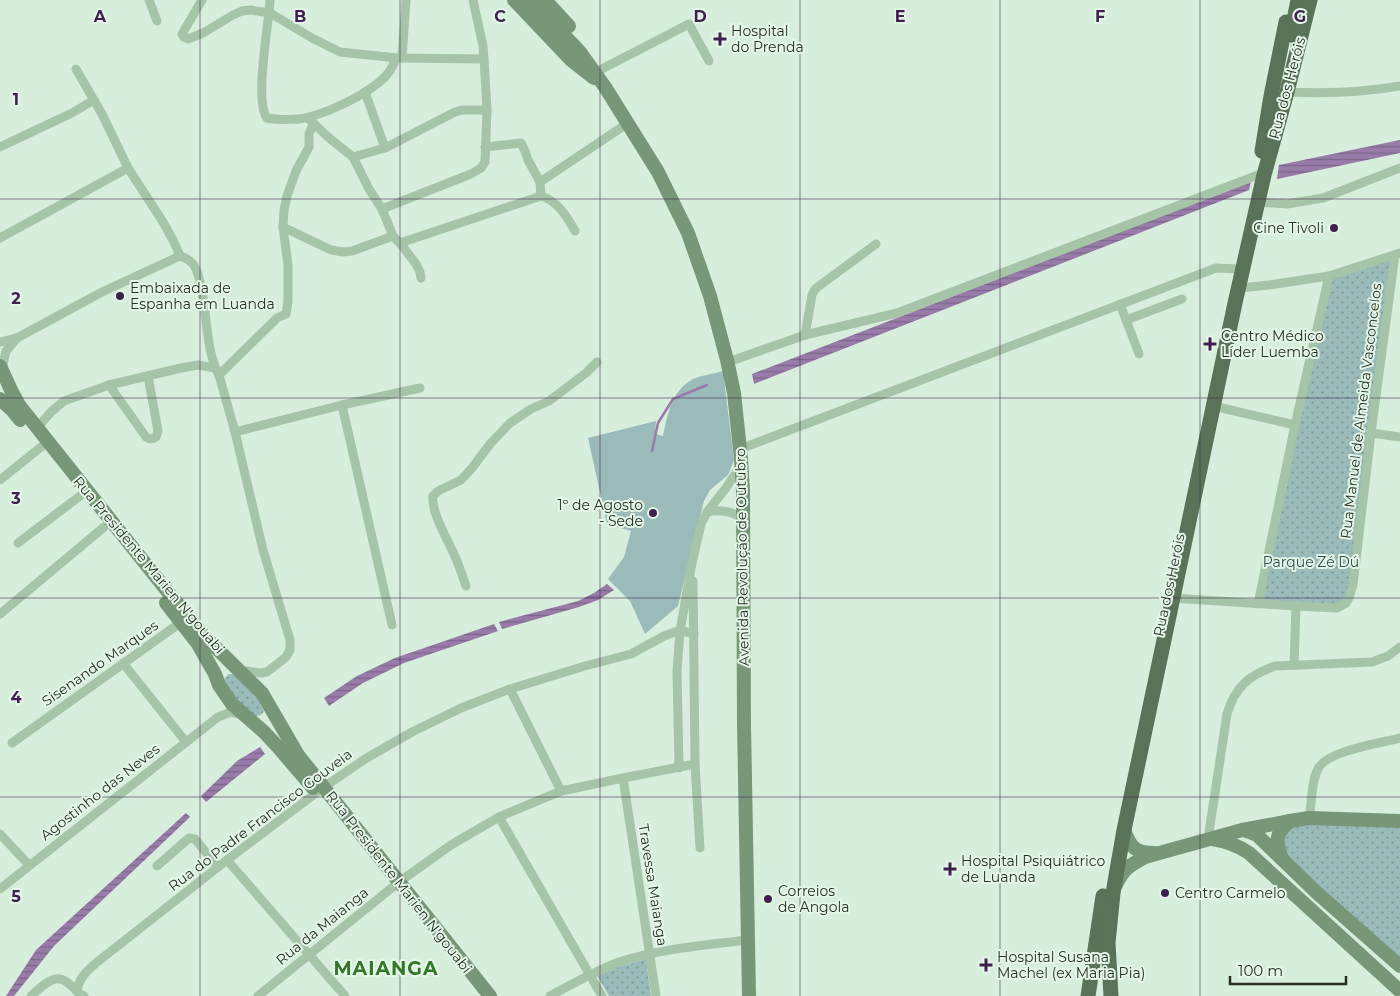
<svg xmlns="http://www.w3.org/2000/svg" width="1400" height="996" font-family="Montserrat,sans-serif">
<defs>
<pattern id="grass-dots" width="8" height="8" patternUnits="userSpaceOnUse" patternTransform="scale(1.25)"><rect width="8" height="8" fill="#9abbb9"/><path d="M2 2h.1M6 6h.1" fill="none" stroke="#7e9996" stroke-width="1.8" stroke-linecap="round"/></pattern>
<pattern id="water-rules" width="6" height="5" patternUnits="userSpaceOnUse" patternTransform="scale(1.25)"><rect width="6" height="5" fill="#987ba8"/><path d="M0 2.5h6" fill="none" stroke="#7c6589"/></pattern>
</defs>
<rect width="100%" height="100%" fill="#d8eedc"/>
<g fill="url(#grass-dots)">
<polygon points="1395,255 1353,585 1342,606 1258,604 1329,276"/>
<path d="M229,674c19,-2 27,22 35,37 -2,4 -4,5 -9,5l-20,-13 -11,-24z"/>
<polygon points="1400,821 1400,966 1282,860 1284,826"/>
<polygon points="646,959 651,996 609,996 597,975 621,966"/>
</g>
<path fill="#9abbb9" d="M723,371l11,89 -6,15 -18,15 -6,11 -26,105 -33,28 -15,-33 -22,-22 16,-22 7,-26 -24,-7 -19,-86 68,-17 -1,13 8,2c5,-22 8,-45 30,-57 9,-4 21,-5 30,-8z"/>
<g fill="url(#water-rules)">
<polygon points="1400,140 1400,153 1277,179 1279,165"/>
<polygon points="1251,181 1249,190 754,384 752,374"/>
<polygon points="607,584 614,590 598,600 579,607 502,629 499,622 578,601 594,593"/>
<polygon points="494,624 498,631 404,663 363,683 329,706 324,698 357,676 395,658"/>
<polygon points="260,747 265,754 206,802 201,796 237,761"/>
<polygon points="186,813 190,817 54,946 14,996 6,996 36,950"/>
</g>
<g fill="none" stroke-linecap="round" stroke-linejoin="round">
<polyline stroke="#987ba8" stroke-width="2.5" points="652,451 658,423 673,399 707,385"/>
<g stroke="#a6c4a8" stroke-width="9">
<polyline points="149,0 157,21"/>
<polyline points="202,0 182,34 184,37 188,39 203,33 233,15 242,11 251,10 270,13 312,38 340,52 397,58 484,59"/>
<path d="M270,0c-1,25 -16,100 -3,118 9,2 34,2 42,-1 23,-6 66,-26 80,-45 3,-4 5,-9 8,-14"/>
<polyline points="402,58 406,0"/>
<path d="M76,69l26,45 26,54 35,54 11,20 6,14c5,2 9,3 13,8 5,6 6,15 8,22 6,27 5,66 18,89l16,57 28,118 27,90v10l-4,7 -19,15 -6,1 -21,-3"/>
<polyline points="598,71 689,24 709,61"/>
<polyline points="365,92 385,148"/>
<path d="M1287,92c40,2 73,1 113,-6"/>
<polyline points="310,120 328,137 353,157 369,189 382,209 393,236 400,243 416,264 420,272 421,278"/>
<polyline points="0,147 72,113 94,100"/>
<polyline points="485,147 521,143 525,151 528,160 540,182 541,196"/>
<polyline points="353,157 385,148 455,112 462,110 487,110"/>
<polyline points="540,182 628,123"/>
<polyline points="1258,202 1287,204 1323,198 1400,168"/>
<polyline points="382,209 471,174 481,168 485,162 487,110 484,59 483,46 473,0"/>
<polyline points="283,227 331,250 343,252 352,251 393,236"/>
<polyline points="0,238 128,168"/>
<path d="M400,243l141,-47c17,5 26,21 34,35"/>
<polyline points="1239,288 1269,285 1329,276 1400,253"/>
<polyline points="1120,304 1139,354"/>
<polyline points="1126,320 1182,299"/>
<polyline points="805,335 812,295 815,289 876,244"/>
<polyline points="0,342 17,338"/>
<polyline points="728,362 805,335 897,313 1258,175"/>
<polyline points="2,369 6,351 17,338 102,292 180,256"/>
<polyline points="219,375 277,318 286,314 288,302 288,265 283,227 284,210 287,196 296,171 309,147 309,134 313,124"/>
<path d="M109,385l37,52c4,3 7,2 10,0l2,-6 -10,-55"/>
<polyline points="342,405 392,625"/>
<polyline points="1213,406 1295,425"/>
<polyline points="37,428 51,412 64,401 109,385 181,368 198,365 215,368"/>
<polyline points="235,432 342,405 420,388"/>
<polyline points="1371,433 1400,437"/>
<polyline points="740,449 1216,268 1238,269"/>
<polyline points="0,480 41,447"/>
<path d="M707,512c14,-3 25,-1 36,7"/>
<polyline points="18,543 80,496"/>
<polyline points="693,581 695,764 700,848"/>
<path d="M466,586c-3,-8 -6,-17 -9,-25 -7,-18 -26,-47 -24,-65l5,-5 23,-11 11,-12 18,-24 20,-21 21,-14 18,-8 37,-28 11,-11"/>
<polyline points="1172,598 1296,606 1337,608 1346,603 1349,598 1353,585 1371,433 1395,255"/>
<polyline points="1258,604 1295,425 1329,276"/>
<polyline points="0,614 104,527"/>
<polyline points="123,663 186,742"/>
<polyline points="1294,665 1296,606"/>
<polyline points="510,689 561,791"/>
<polyline points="12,743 180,623"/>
<polyline points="679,768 677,671 680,631 692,563 701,524 707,512 726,488 741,465"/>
<polyline points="623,778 656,996"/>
<polyline points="499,817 602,996"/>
<path d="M1309,818c3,-15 2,-36 9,-49 8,-18 63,-26 82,-31"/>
<polyline points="0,834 29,865"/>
<path d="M1208,839l19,-125c8,-27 22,-39 48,-48l97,-4 16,-6 12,-9"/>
<polyline points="227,860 345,996"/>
<polyline points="157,866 189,838 195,839 218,867"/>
<polyline points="0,889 218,717 231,712 241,715"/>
<path d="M77,992c1,-13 9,-20 19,-29l131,-103 97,-73 41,-28 47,-27 49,-24 49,-19 75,-23 46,-12 33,-18 11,-4 5,-1 14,2"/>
<path d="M31,996c8,-7 22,-23 34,-15 7,4 11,11 19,15"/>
<polyline points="258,996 399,882 451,845 499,817 561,791 623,778 695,764"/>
<path d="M550,996c22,-12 45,-25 69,-34 40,-13 87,-17 129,-22"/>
</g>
<g stroke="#789778" stroke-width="14">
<polyline points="514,0 571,60 594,78"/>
<polyline points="531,0 580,52 605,87 658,172 688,233 710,296 727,360 734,393 741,459 743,491 744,725 749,996"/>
<polyline points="545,0 569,26"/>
<polyline points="0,366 11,390 19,405 164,587 205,637 262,693 298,755 490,996"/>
<polyline points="0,399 12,410 20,420"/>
<polyline points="166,603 198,644 215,674 219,685 232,704 264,732 278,747 313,788"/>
<path d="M1124,830c7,18 11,23 31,23"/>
<polyline points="1243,830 1250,832 1257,835 1316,892 1400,966"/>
<path d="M1212,839c15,2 25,6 37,14l151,138"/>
<path d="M1282,859c-6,-18 -8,-25 8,-38"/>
<path d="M1116,885c7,-16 14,-20 29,-28l97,-27 48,-9 19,-3 91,3"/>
</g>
<g stroke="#5a7258" stroke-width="15">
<polyline points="1291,35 1298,0"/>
<polyline points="1262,151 1271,96 1286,22"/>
<polyline points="1088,996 1103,896"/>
<polyline points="1111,996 1108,943 1113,893 1124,830 1235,303 1264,175 1287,92 1310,0"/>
</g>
</g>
<path fill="none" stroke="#3f204e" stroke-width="1" stroke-opacity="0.55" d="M200,0v996M400,0v996M600,0v996M800,0v996M1000,0v996M1200,0v996M0,199h1400M0,398h1400M0,598h1400M0,797h1400"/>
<g fill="#3f204e" stroke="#e4f6e7" stroke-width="2">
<path d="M717.5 31.5h5v5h5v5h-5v5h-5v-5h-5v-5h5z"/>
<circle cx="1334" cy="228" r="5"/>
<circle cx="120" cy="296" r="5"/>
<path d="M1207.5 336.5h5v5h5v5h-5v5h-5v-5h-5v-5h5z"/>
<circle cx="653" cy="513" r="5"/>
<path d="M947.5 861.5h5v5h5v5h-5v5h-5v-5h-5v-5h5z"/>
<circle cx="1165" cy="893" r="5"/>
<circle cx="768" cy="899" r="5"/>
<path d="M983.5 957.5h5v5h5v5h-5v5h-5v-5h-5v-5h5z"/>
</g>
<g text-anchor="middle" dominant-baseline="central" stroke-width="4" stroke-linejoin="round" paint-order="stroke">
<g font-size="14" fill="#273126" stroke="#e4f6e7" text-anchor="start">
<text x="731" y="31">Hospital<tspan x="731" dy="16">do Prenda</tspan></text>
<text x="1324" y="228" text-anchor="end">Cine Tivoli</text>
<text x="130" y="288">Embaixada de<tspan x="130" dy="16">Espanha em Luanda</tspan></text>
<text x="1221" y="336">Centro Médico<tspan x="1221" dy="16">Líder Luemba</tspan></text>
<text x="643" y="505" text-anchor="end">1º de Agosto<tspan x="643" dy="16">- Sede</tspan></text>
<text x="961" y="861">Hospital Psiquiátrico<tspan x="961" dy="16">de Luanda</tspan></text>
<text x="778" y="891">Correios<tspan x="778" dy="16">de Angola</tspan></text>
<text x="1175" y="893">Centro Carmelo</text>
<text x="997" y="957">Hospital Susana<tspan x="997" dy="16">Machel (ex Maria Pia)</tspan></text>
</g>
<g font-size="14" fill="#273126" stroke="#e4f6e7">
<text transform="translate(1287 88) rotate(-75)">Rua dos Heróis</text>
<text transform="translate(1361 411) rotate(-83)">Rua Manuel de Almeida Vasconcelos</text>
<text transform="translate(742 557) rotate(-91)">Avenida Revolução de Outubro</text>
<text transform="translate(149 565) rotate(50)">Rua Presidente Marien N'gouabi</text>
<text transform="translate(1169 585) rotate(-78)">Rua dos Heróis</text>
<text transform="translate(100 663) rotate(-35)">Sisenando Marques</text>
<text transform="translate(100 792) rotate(-38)">Agostinho das Neves</text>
<text transform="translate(260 820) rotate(-37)">Rua do Padre Francisco Gouveia</text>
<text transform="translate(399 882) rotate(52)">Rua Presidente Marien N'gouabi</text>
<text transform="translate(653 885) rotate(81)">Travessa Maianga</text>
<text transform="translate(322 926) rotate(-39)">Rua da Maianga</text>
</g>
<g font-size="14" fill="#2c4d4c" stroke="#e4f6e7">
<text x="1311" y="562">Parque Zé Dú</text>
</g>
<g font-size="19" font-weight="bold" letter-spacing="1" fill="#337728" stroke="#e4f6e7">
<text x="386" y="968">MAIANGA</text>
</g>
</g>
<g font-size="16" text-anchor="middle" font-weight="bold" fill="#3f204e" stroke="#e4f6e7" stroke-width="4" stroke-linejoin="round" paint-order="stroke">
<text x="100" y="22">A</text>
<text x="300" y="22">B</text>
<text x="500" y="22">C</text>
<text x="700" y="22">D</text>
<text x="900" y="22">E</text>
<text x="1100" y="22">F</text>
<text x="1300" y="22">G</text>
<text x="16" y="105">1</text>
<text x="16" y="304">2</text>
<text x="16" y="504">3</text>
<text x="16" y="703">4</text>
<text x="16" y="902">5</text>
</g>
<path d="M1230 976v8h116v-8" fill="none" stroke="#273126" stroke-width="2.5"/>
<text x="1238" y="976" font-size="15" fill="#273126" stroke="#e4f6e7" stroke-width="4" paint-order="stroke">100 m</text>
</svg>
